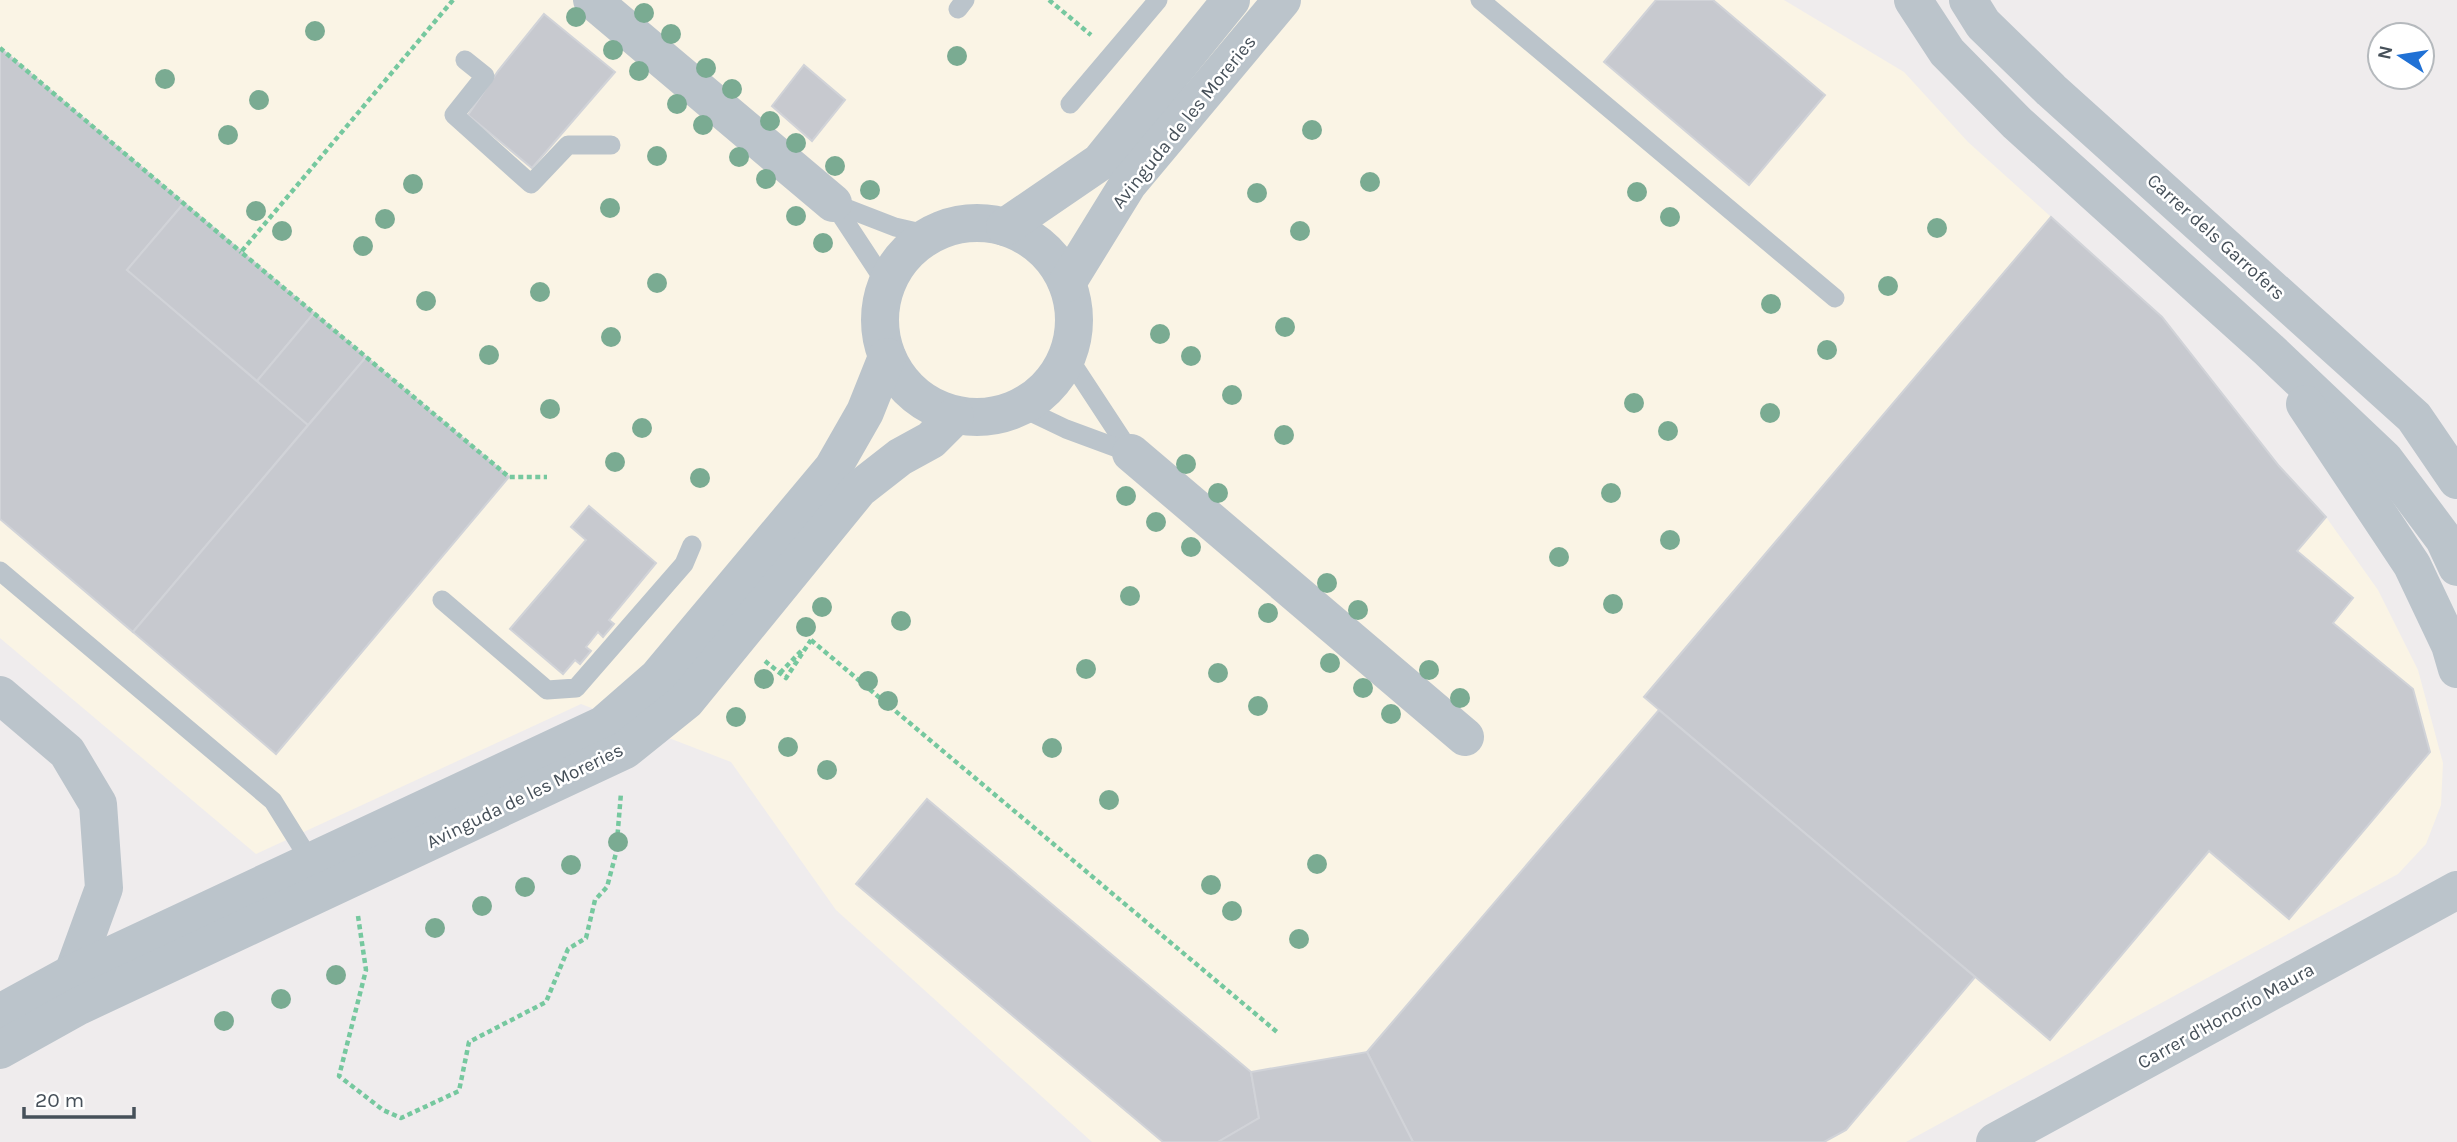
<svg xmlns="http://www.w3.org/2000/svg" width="2457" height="1142" font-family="Karla,sans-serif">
<rect width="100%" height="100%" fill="#efeced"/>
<polygon fill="#faf4e5" points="0,0 1784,0 1904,72 1968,142 2162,317 2279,466 2326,517 2378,590 2418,670 2443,763 2441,805 2426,844 2398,874 1906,1142 1092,1142 836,910 731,762 581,704 256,854 0,638"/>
<g fill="#c7c9cf" stroke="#d1d3d8" stroke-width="2">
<polygon points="1656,0 1713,0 1825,95 1749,185 1604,62"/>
<polygon points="544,14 615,72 532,168 468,115 498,71"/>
<polygon points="0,48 184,203 127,270 308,425 133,632 0,519"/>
<polygon points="804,65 845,100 812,141 772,106"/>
<polygon points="184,203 314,313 257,381 127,270"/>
<polygon points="2051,217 2162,317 2279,466 2326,517 2297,551 2353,598 2333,623 2413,689 2430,752 2289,919 2209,851 2050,1040 1644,697"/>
<polygon points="314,313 366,357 308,425 257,381"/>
<polygon points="366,357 509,477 276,754 133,632"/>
<polygon points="589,506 656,563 609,620 614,624 603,637 598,632 586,647 591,651 580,664 575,660 563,674 510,629 586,540 571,527"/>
<polygon points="1659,710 1975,977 1846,1130 1824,1142 1413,1142 1367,1052"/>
<polygon points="927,799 1251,1072 1259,1118 1218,1142 1163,1142 856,884"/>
<polygon points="1367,1052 1413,1142 1218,1142 1259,1118 1251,1072"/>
</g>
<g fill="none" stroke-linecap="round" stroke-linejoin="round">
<g stroke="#76c89f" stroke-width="4.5" stroke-dasharray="5 3.5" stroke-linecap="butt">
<polyline points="453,0 241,252 509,477 547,477"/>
<polyline points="1049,0 1091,35"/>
<polyline points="0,48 241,252"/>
<polyline points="811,640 1277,1032"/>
<polyline points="765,661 786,678 811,640"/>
<polyline points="780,673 803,649"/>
<polyline points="358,916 366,970 339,1076 383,1110 401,1118 459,1091 469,1042 546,1002 568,949 586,938 595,900 607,887 616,853 621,793"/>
</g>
<g stroke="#bbc4cb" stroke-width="19">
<polyline points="1480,0 1835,298"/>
<polyline points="958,9 965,0"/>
<polyline points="465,60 485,76 454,115 531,184 568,145 611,145"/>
<polyline points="1070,104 1158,0"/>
<polyline points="833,203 895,227 930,235"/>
<polyline points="833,203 887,285"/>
<polyline points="1068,357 1131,453"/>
<polyline points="1022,408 1066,429 1131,453"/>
<polyline points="0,571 273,801 311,862"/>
<polyline points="442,600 547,690 576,688 684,564 692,545"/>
</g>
<g stroke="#bbc4cb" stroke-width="38">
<polyline points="592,0 833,203"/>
<polyline points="1913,0 1947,52 2017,123 2269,350 2384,459 2444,539 2457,567"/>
<polyline points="1968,0 1983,24 2051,90 2414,417 2457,480"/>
<circle cx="977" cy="320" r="97"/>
<polyline points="1005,227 1100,162 1231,0"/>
<polyline points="1067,283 1128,184 1282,0"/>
<polyline points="2305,404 2412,565 2450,645 2457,669"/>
<polyline points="1131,453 1465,737"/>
<polyline points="0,695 67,752 98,804 104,888 73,973"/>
<polyline points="0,1013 73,973 603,725 658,677 833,468 865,412 887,357"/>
<polyline points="0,1050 79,1006 625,750 686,701 859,489 900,457 931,440 955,416"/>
<polyline points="1995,1142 2457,890"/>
</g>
</g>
<g fill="#7aab92">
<circle cx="644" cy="13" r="10"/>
<circle cx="576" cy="17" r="10"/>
<circle cx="315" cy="31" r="10"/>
<circle cx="671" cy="34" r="10"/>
<circle cx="613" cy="50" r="10"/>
<circle cx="957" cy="56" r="10"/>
<circle cx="706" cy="68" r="10"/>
<circle cx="639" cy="71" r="10"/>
<circle cx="165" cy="79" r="10"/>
<circle cx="732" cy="89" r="10"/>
<circle cx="259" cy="100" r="10"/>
<circle cx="677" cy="104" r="10"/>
<circle cx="770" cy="121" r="10"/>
<circle cx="703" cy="125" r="10"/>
<circle cx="1312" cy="130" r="10"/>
<circle cx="228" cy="135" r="10"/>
<circle cx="796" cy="143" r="10"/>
<circle cx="657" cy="156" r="10"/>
<circle cx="739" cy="157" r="10"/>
<circle cx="835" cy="166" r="10"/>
<circle cx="766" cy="179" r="10"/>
<circle cx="1370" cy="182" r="10"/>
<circle cx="413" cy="184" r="10"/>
<circle cx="870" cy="190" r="10"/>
<circle cx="1637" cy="192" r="10"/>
<circle cx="1257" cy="193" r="10"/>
<circle cx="610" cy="208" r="10"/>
<circle cx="256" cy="211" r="10"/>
<circle cx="796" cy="216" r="10"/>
<circle cx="1670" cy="217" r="10"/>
<circle cx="385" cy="219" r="10"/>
<circle cx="1937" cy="228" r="10"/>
<circle cx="282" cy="231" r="10"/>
<circle cx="1300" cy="231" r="10"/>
<circle cx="823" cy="243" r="10"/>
<circle cx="363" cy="246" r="10"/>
<circle cx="657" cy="283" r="10"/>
<circle cx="1888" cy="286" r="10"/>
<circle cx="540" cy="292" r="10"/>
<circle cx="426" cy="301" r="10"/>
<circle cx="1771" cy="304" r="10"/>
<circle cx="1285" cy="327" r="10"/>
<circle cx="1160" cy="334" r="10"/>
<circle cx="611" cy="337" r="10"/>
<circle cx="1827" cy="350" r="10"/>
<circle cx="489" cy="355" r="10"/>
<circle cx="1191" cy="356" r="10"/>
<circle cx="1232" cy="395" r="10"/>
<circle cx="1634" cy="403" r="10"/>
<circle cx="550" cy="409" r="10"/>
<circle cx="1770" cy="413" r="10"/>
<circle cx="642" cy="428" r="10"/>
<circle cx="1668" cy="431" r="10"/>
<circle cx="1284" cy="435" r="10"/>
<circle cx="615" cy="462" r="10"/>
<circle cx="1186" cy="464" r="10"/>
<circle cx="700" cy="478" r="10"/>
<circle cx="1218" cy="493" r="10"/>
<circle cx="1611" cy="493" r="10"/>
<circle cx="1126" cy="496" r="10"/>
<circle cx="1156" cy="522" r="10"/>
<circle cx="1670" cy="540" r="10"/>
<circle cx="1191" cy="547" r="10"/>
<circle cx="1559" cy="557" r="10"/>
<circle cx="1327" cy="583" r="10"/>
<circle cx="1130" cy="596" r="10"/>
<circle cx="1613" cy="604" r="10"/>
<circle cx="822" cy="607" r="10"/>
<circle cx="1358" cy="610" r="10"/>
<circle cx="1268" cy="613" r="10"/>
<circle cx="901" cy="621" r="10"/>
<circle cx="806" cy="627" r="10"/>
<circle cx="1330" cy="663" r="10"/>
<circle cx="1086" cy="669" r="10"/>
<circle cx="1429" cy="670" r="10"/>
<circle cx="1218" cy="673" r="10"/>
<circle cx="764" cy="679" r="10"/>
<circle cx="868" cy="681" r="10"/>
<circle cx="1363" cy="688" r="10"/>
<circle cx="1460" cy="698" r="10"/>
<circle cx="888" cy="701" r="10"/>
<circle cx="1258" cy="706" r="10"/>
<circle cx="1391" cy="714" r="10"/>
<circle cx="736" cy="717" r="10"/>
<circle cx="788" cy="747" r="10"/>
<circle cx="1052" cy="748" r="10"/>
<circle cx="827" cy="770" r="10"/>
<circle cx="1109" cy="800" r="10"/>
<circle cx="618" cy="842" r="10"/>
<circle cx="1317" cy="864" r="10"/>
<circle cx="571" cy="865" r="10"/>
<circle cx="1211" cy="885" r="10"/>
<circle cx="525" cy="887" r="10"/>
<circle cx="482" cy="906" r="10"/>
<circle cx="1232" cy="911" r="10"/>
<circle cx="435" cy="928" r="10"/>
<circle cx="1299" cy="939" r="10"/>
<circle cx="336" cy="975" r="10"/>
<circle cx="281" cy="999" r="10"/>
<circle cx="224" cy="1021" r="10"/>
</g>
<g text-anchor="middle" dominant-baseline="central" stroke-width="5" stroke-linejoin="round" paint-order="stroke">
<g font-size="19" fill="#465059" stroke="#fff">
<text transform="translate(1184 122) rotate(-51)">Avinguda de les Moreries</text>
<text transform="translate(2216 237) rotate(42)">Carrer dels Garrofers</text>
<text transform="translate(525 796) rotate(-26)">Avinguda de les Moreries</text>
<text transform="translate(2226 1016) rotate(-29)">Carrer d'Honorio Maura</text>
</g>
</g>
<g transform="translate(2401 56) rotate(282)"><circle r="33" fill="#ffffff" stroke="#b5b9bd" stroke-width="2"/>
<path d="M0-5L12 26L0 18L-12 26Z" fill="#2071d5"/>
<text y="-10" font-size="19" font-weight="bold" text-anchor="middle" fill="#465059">N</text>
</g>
<path d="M24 1107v10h110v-10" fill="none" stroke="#465059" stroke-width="3.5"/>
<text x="35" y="1107" font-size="21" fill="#465059" stroke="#ffffff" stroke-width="5" paint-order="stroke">20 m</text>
</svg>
